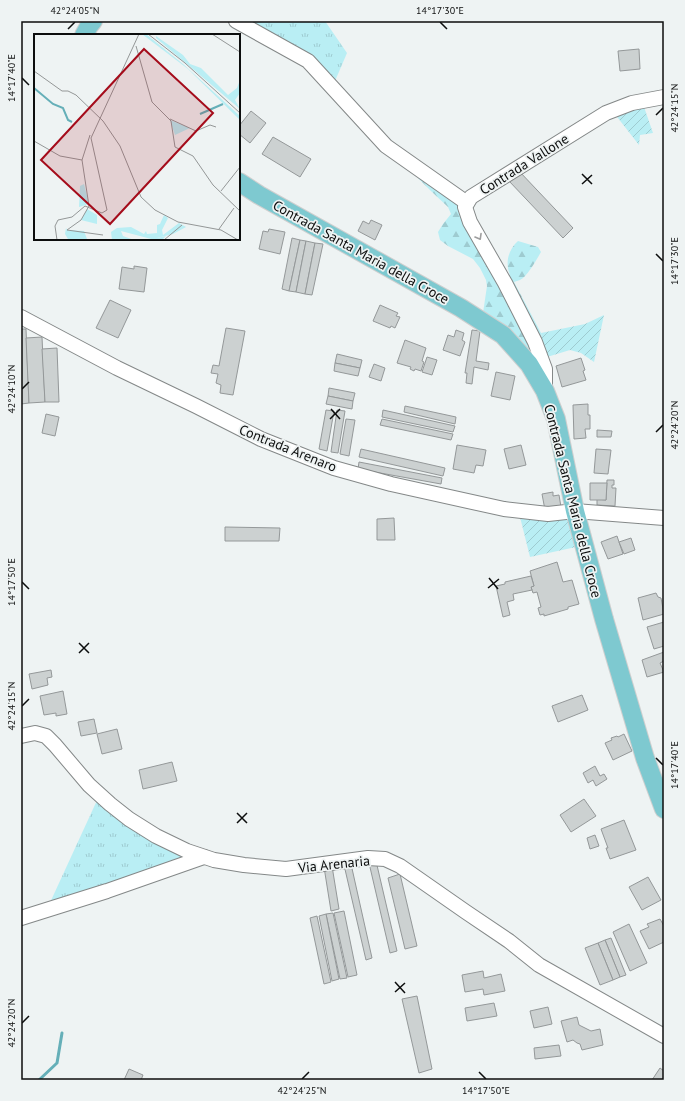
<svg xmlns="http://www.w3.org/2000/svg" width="685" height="1101" font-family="'PT Sans',sans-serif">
<defs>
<pattern id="grass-tufts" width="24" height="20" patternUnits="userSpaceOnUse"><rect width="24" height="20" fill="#b9eef4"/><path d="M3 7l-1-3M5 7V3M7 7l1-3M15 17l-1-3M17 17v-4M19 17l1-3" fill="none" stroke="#9ecbd0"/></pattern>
<pattern id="forest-firs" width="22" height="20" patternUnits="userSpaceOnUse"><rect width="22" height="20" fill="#b9eef4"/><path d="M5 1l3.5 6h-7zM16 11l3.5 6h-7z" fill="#9ecbd0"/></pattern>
<pattern id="garden-furrows" width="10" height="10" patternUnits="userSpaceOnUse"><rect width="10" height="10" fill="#b9eef4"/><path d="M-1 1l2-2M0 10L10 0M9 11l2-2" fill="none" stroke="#9ecbd0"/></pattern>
</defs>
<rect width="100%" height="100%" fill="#eef3f3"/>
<g fill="url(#grass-tufts)">
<polygon points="240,21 325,21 347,53 335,81"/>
<polygon points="99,796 196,857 48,907"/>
</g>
<path fill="url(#forest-firs)" d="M420,174l43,29 34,69 13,3c-5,-12 -2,-25 8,-34l20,6 3,5c-4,7 -14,25 -21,28 -2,1 -4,1 -6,2l27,51c1,9 0,17 -6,23l-52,-43 4,-27 -1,-6 -6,-12 -7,-9 -25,-13 -8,-6 -2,-8 5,-8 8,-10 -3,-7 -17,-16 -13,-13z"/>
<g fill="url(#garden-furrows)">
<polygon points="643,104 653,133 640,135 639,145 614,113"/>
<polygon points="604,315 594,362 581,353 570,350 547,357 541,345 542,340 541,333 585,324"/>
<polygon points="519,513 568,516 576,547 530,557"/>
</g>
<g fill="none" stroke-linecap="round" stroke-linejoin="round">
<polyline stroke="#65afb8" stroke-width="3" points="39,1080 57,1063 62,1033"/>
</g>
<g fill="#ccd1d1" stroke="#949899">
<polygon points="639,49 640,69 620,71 618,51"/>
<polygon points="251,111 266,123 250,143 239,134 239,126"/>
<polygon points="273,137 311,159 300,177 262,154"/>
<polygon points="519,171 573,228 563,238 509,181"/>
<polygon points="371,220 382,225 375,240 358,231 363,221 369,224"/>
<polygon points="269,229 285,232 280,254 259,249 263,231 268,232"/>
<polygon points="292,238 300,240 289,291 282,289"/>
<polygon points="300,240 306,241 296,292 289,291"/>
<polygon points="306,241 315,243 305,294 296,292"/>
<polygon points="315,243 323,244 312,295 305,294"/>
<polygon points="134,266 147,268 144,292 119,289 122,267 134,269"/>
<polygon points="110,300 131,310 118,338 96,328"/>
<polygon points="380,305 398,313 396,316 400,317 395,328 391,326 390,328 373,321"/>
<polygon points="226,328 245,331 233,395 220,393 221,385 216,383 218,374 211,373 213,365 219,366"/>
<polygon points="21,329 26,329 29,403 21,404"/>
<polygon points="456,330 464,333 462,340 465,342 460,356 443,350 448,335 454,337"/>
<polygon points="472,330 480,331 476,361 489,363 488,370 474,367 472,384 466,383 467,373 465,373"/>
<polygon points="42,337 45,402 29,403 26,338"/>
<polygon points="405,340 426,348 422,361 424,362 421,371 415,369 414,371 410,369 411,367 397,363"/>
<polygon points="57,348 59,402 45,402 42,349"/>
<polygon points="337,354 362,360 360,368 335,363"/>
<polygon points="427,357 437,360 432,375 422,372"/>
<polygon points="581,358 585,370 583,371 586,380 562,387 556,366"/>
<polygon points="335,363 360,368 358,376 334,371"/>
<polygon points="374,364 385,368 381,381 369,377"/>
<polygon points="496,372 515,376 510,400 491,396"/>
<polygon points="329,388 355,393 353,401 328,396"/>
<polygon points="328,396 353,401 352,409 326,404"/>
<polygon points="588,404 588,415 590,415 590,429 585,429 586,438 574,439 573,405"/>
<polygon points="405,406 456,417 455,424 404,412"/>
<polygon points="326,410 334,411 327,451 319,449"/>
<polygon points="337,410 345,411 338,453 331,452"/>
<polygon points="383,410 455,426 453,432 382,417"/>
<polygon points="46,414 59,417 55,436 42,433"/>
<polygon points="346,419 355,420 349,456 340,454"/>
<polygon points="382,419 453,434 451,440 380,425"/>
<polygon points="597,430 612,431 611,437 597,437"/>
<polygon points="457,445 486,450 483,466 476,465 474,473 453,469"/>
<polygon points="521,445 526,465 509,469 504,449"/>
<polygon points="361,449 445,468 443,476 359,457"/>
<polygon points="596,449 611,450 608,474 594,473"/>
<polygon points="359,462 442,478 441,484 358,469"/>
<polygon points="607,480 614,480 614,485 612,485 612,488 616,488 615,506 597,505 597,499 606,500"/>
<polygon points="590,483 607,483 606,500 590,500"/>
<polygon points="553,492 553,496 559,495 561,507 545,510 542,494"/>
<polygon points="394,518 395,540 377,540 377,519"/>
<polygon points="225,527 280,528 279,541 225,541"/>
<polygon points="617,536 623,554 608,559 601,542"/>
<polygon points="631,538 635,550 624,554 619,542"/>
<polygon points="557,562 563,582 572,580 579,604 568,607 568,609 544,616 544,614 540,615 538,608 541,607 537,592 533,593 531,587 534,586 530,571"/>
<polygon points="531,576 534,586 531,587 532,590 513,594 514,600 507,602 510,615 503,617 496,586 505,584 505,582"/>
<polygon points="656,593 658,597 661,598 664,614 643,620 638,598"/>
<polygon points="664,622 664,646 654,649 647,627"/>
<polygon points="664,652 664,661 660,663 664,672 647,677 642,660"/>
<polygon points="51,670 52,677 47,678 48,685 32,689 29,674"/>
<polygon points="63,691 67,714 56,716 56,713 44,715 40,696"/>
<polygon points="582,695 588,710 558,722 552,706"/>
<polygon points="94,719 97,733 81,736 78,722"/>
<polygon points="117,729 122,749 102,754 97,734"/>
<polygon points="624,734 632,751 613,760 605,743 612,740 611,738 617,736 618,737"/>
<polygon points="172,762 177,781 143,789 139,770"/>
<polygon points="595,766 600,776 604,774 607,779 596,786 593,780 588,783 583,773"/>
<polygon points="584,799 596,816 571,832 560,815"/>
<polygon points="624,820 636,850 610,859 606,848 608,848 601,829"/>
<polygon points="595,835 599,846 590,849 587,838"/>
<polygon points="376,861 397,951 390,953 369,863"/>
<polygon points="351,864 372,958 366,960 344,865"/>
<polygon points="332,866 339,909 331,911 324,867"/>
<polygon points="400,874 417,946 405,949 388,878"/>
<polygon points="648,877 661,900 642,910 629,887"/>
<polygon points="344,911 357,975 348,977 334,913"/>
<polygon points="333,913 347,978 340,979 326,914"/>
<polygon points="326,914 339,979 332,981 319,916"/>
<polygon points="317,916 331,982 324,984 310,918"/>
<polygon points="660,919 664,926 664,942 649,949 640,931 649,927 647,924"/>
<polygon points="629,924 647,963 630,971 613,932"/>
<polygon points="611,938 626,975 620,977 605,940"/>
<polygon points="605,940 620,977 613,980 598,943"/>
<polygon points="598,943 613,980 600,985 585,948"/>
<polygon points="483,971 484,978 501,974 505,991 484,995 483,989 465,992 462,975"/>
<polygon points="417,996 432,1069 419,1073 402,999"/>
<polygon points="494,1003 497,1016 467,1021 465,1008"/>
<polygon points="548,1007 552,1024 534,1028 530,1011"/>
<polygon points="577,1017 579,1025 591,1031 600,1029 603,1045 582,1050 580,1044 577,1043 573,1040 567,1042 561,1021"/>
<polygon points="559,1045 561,1056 535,1059 534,1048"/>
<polygon points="660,1068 664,1071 664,1080 652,1080"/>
<polygon points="129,1069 143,1075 141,1080 124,1080"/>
</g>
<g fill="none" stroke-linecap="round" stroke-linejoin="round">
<defs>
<g id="minor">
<polyline points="236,21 308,61 386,146 467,203"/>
<polyline points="21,317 117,368 196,406 261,439 334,468 391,484 504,509 548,514 575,511 664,518"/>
<polyline points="545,391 545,369 535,342 505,283 470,222 465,207 471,197 606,113 632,103 664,97"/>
<polyline points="21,736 35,733 46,736 55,745 89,785 110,804 129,819 156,836 187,851 214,860 244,865 286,869 368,858 385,859 400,866 466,912 509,941 539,965 664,1036"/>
<polyline points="21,918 107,891 204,857"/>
</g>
<g id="major">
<polyline points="84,35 89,26 93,21"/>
<polyline points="239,182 259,195 461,308 503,335 529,364 545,391 556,419 575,511 604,619 645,758 664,809"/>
</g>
</defs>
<use href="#minor" stroke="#848888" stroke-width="16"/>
<use href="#major" stroke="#cecfcf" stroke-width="20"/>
<use href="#minor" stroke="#fff" stroke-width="14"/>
<use href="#major" stroke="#7ec9d0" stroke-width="18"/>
</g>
<defs><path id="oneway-chevron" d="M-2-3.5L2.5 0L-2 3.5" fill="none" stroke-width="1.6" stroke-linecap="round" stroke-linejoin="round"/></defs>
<use stroke="#9e9e9e" href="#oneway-chevron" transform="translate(479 237) rotate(60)"/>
<path fill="none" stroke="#0c0d0d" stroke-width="1.5" d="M440,22l7,7M68,29l7,-7M22,78l7,7M656,115l7,-7M582,174l10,10M582,184l10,-9M656,254l7,7M22,389l7,-7M331,409l9,10M330,419l10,-10M656,432l7,-7M489,578l9,11M22,582l7,7M488,588l11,-9M79,643l10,10M79,653l10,-10M22,706l7,-7M656,758l7,7M237,813l10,10M237,823l10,-10M395,982l10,11M395,992l10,-9M22,1023l7,-7M479,1072l7,7M302,1079l7,-7"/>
<g text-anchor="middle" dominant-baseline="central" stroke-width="3.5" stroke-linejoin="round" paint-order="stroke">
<g font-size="14" fill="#0c0d0d" stroke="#eef3f3">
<text transform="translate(524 164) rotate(-32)">Contrada Vallone</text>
<text transform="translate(361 252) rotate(29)">Contrada Santa Maria della Croce</text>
<text transform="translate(288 448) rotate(22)">Contrada Arenaro</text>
<text transform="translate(573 501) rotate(76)">Contrada Santa Maria della Croce</text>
<text transform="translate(334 864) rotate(-6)">Via Arenaria</text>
</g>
</g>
<g transform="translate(34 34)">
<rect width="206" height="206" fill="#eef3f3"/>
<path d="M108,0h4l37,30 57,52v4l-52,-51zM122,2l27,19 7,9 11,4 27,27 9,-7 3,-8v13l-5,7 5,9 -84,-71zM136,86l20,8 -15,7zM50,150l5,20 -10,3 1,-21zM53,175l10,6v9l-16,-4zM130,181l4,3 -6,12 1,5 16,-12 7,4 -13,7 -16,4v-13l3,-1z" fill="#b9eef4"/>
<path d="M97,193l13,7 2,-3 1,3 10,-1v5l9,-2 -4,4h-7l-34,-9 2,5 11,4h-22l-1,-8 6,-4zM32,194l1,2 17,1 3,8h-19l-3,-5z" fill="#b9eef4"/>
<path fill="none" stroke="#65afb8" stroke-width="2" d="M0,54l19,16 10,4 5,12 4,2M166,80l23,-10"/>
<path fill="none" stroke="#949797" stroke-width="1" d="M114,0l37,29 55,50M178,0l28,18M102,12l16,56 19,19 4,26 18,9 20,29 27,26M0,37l28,20h6l8,4 27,26 17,25 21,51 14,13 23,12 43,8 17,10M136,85l26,12 14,-6 6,2M0,107l26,15 22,4M48,126l7,46M48,126l8,-25M187,157l19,-24M55,172l-8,14 -14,10 36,5M185,195l15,-21M23,206l-2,-14 3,-6 14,-3 13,-11 17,7 5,-3 -16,-72 48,-104M130,206l18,-15"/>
<path fill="#a50c1b" fill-opacity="0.15" stroke="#a50c1b" stroke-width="2" d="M110,15l69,64 -103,111 -69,-64z"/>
<rect width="206" height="206" fill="none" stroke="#0c0d0d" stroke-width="2"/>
</g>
<rect width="685" height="1101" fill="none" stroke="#eef3f3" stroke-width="44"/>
<rect x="22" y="22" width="641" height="1057" fill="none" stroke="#0c0d0d" stroke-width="1.5"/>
<g font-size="10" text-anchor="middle" fill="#0c0d0d">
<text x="75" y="14">42°24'05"N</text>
<text x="440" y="14">14°17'30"E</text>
<text transform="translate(11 78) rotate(-90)" y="4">14°17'40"E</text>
<text transform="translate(674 108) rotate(-90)" y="4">42°24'15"N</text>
<text transform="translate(674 261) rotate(-90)" y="4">14°17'30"E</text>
<text transform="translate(11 389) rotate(-90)" y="4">42°24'10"N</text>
<text transform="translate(674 425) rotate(-90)" y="4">42°24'20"N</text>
<text transform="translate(11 582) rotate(-90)" y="4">14°17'50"E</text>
<text transform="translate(11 706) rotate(-90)" y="4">42°24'15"N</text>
<text transform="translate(674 765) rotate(-90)" y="4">14°17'40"E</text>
<text transform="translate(11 1023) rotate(-90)" y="4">42°24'20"N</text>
<text x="302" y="1094">42°24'25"N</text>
<text x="486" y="1094">14°17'50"E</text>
</g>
</svg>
